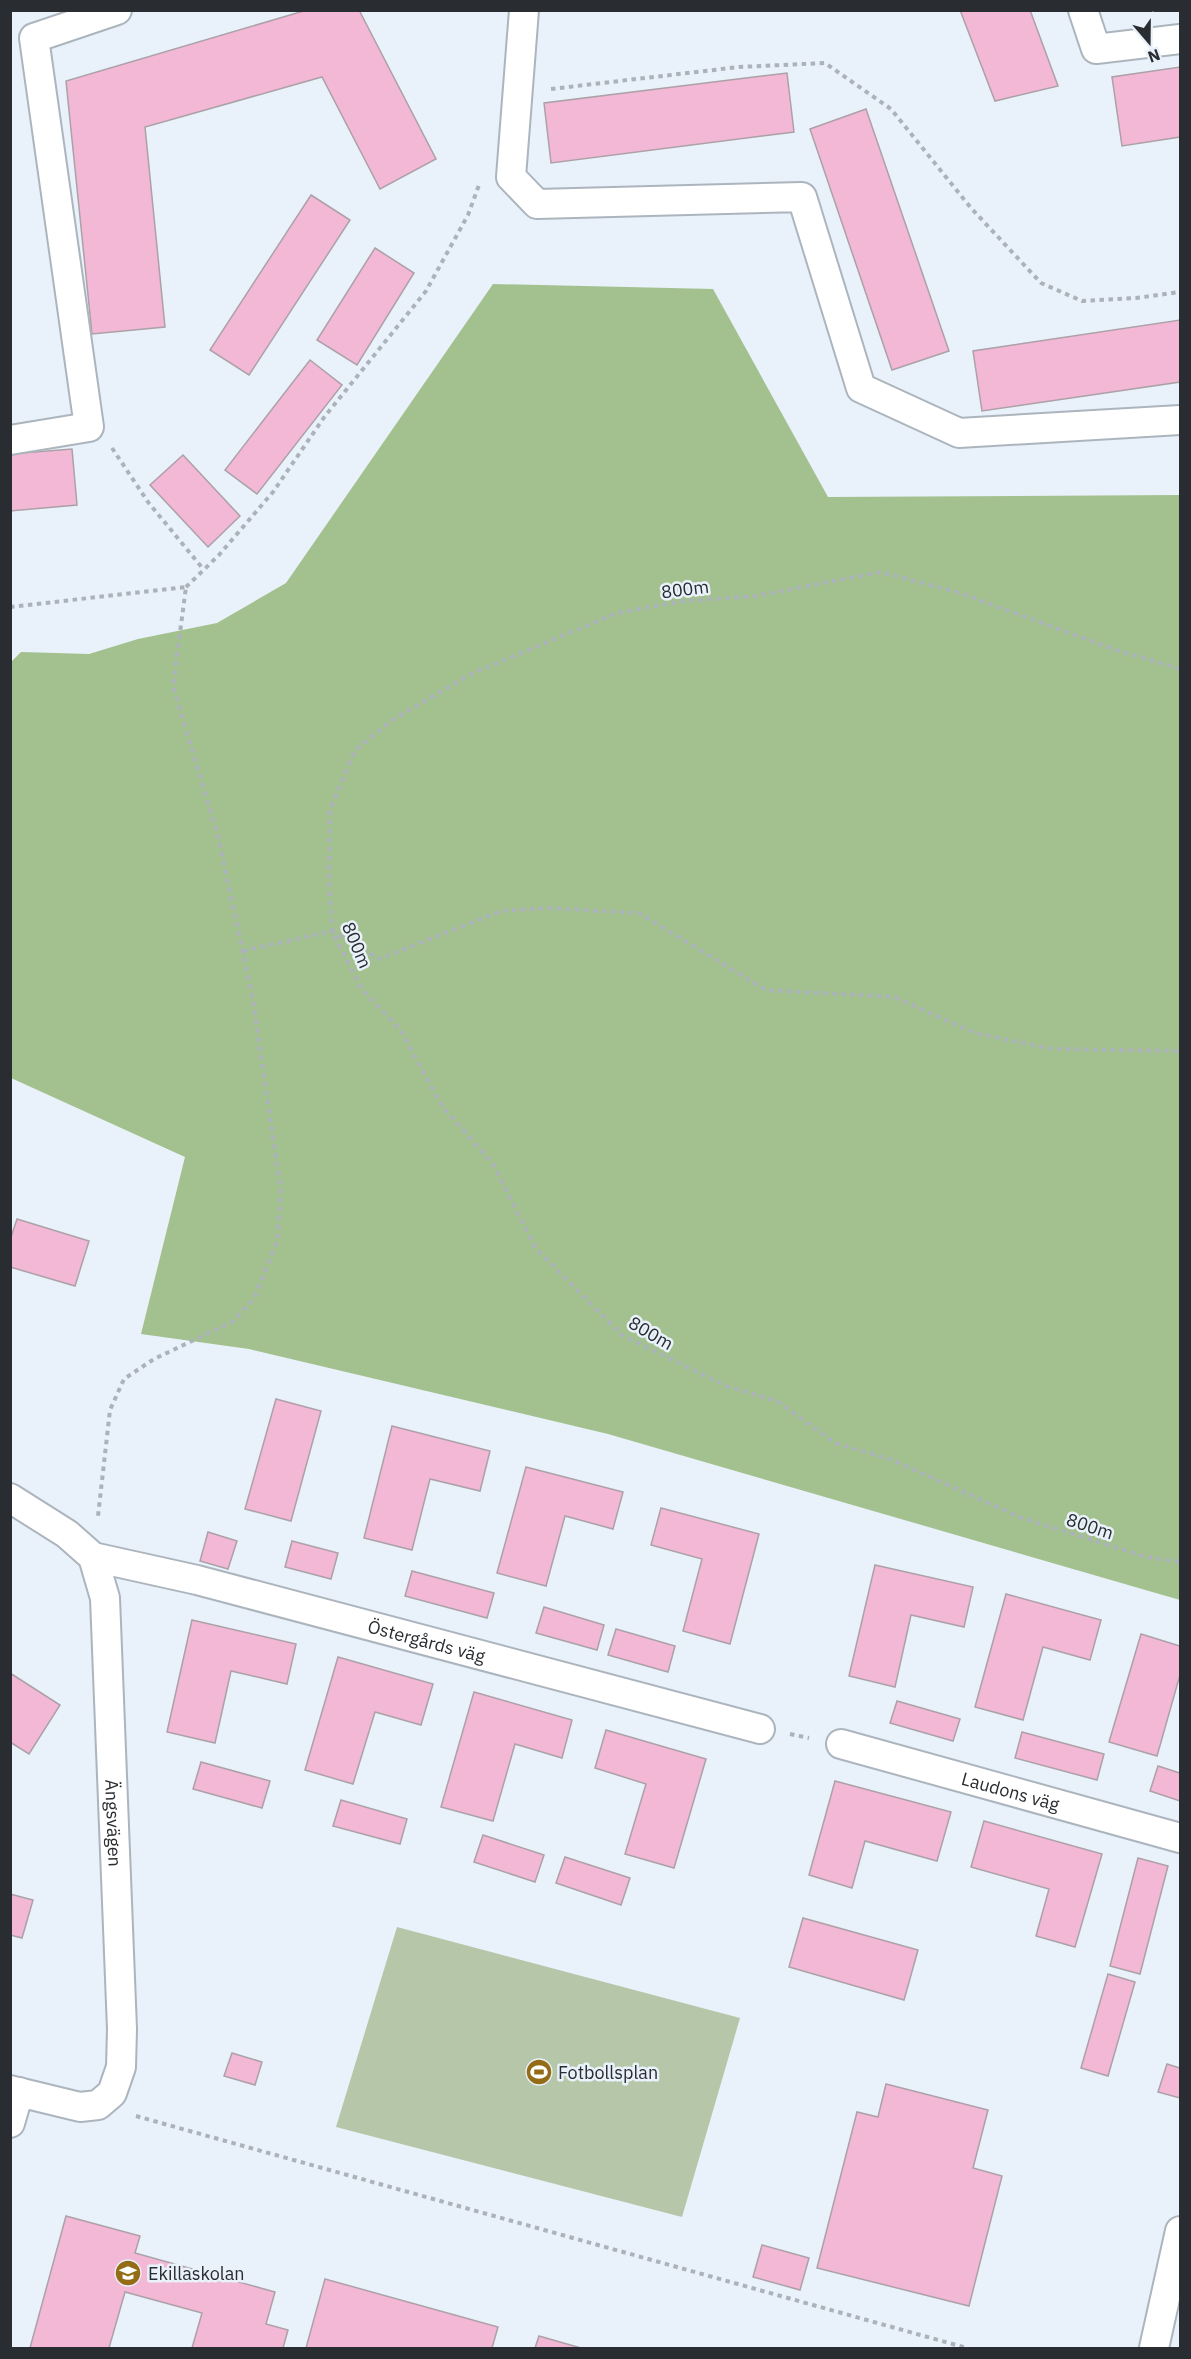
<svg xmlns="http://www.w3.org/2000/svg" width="1191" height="2359" font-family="'IBM Plex Sans',sans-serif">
<rect width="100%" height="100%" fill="#e9f1fa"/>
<polygon fill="#b5c7a8" points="397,1927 740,2018 682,2217 336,2127"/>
<polygon fill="#a3c18e" points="493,284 713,289 828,497 1180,495 1180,1600 608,1434 249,1349 141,1334 185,1157 11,1078 11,662 21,652 89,654 138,639 217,623 286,583"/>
<g fill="#f2b8d6" stroke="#aca1a7" stroke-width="1.5">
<polygon points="307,10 359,10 436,159 380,189 322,77 145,127 165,327 92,334 66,81"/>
<polygon points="960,10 1030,10 1058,86 995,101"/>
<polygon points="1180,67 1180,137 1122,146 1112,77"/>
<polygon points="787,73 794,132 551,163 544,103"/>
<polygon points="866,109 949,351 892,370 810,129"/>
<polygon points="311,195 350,220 249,375 210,350"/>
<polygon points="375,248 414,273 357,365 317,340"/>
<polygon points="1180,320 1180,382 982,411 973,351"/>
<polygon points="310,360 342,385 257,494 225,470"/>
<polygon points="72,449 77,505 10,511 10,454"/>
<polygon points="183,455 240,516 208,547 150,485"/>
<polygon points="17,1219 89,1241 75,1286 10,1267 10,1240"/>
<polygon points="276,1399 321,1411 291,1521 245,1509"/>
<polygon points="392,1426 490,1451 480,1491 430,1479 412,1550 364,1538"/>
<polygon points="526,1467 623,1492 613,1529 565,1516 546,1586 497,1573"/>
<polygon points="661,1508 759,1534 730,1644 683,1631 702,1559 651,1545"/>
<polygon points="208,1532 237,1541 228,1569 200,1561"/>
<polygon points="292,1541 338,1553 331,1579 285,1567"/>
<polygon points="875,1565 973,1587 964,1627 911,1615 895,1687 849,1676"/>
<polygon points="412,1571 494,1593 487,1618 405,1596"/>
<polygon points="1006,1594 1101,1620 1090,1660 1043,1647 1023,1720 975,1707"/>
<polygon points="544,1607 604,1625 597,1650 536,1633"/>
<polygon points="192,1620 296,1644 287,1684 231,1671 215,1743 167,1732"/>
<polygon points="616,1629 675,1646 668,1672 608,1655"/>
<polygon points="1141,1634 1180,1646 1180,1675 1157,1756 1109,1742"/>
<polygon points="338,1657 433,1684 421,1725 375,1712 353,1784 305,1770"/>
<polygon points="10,1673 60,1705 29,1754 10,1742"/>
<polygon points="474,1692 572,1720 562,1758 515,1744 493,1821 441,1807"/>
<polygon points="897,1701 960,1719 953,1741 890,1723"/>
<polygon points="606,1730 706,1759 674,1868 625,1854 646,1784 595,1768"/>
<polygon points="1022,1732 1104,1754 1097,1780 1015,1758"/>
<polygon points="201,1762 270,1781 262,1808 193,1789"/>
<polygon points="1158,1766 1180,1773 1180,1801 1150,1791"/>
<polygon points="835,1781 951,1812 937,1861 865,1841 852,1888 809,1875"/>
<polygon points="341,1800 407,1819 400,1844 333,1826"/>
<polygon points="984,1821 1102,1854 1075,1947 1036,1936 1049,1889 971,1867"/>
<polygon points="483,1835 544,1855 535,1882 474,1862"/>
<polygon points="565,1857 630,1878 621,1905 556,1883"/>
<polygon points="1138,1858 1168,1866 1140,1974 1110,1966"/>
<polygon points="10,1894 33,1900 22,1938 10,1935"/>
<polygon points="803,1918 918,1950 904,2000 789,1967"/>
<polygon points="1108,1974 1135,1982 1108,2076 1081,2068"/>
<polygon points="232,2053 262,2062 255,2085 224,2076"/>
<polygon points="1167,2064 1180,2068 1180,2098 1158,2092"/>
<polygon points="886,2084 988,2110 973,2168 1002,2176 969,2306 817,2268 857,2112 878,2117"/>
<polygon points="66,2216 140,2236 135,2253 275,2292 266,2324 288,2330 283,2348 192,2348 202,2313 125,2292 109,2348 30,2348"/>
<polygon points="762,2245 809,2258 800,2290 753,2277"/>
<polygon points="325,2279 498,2327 492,2348 306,2348"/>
<polygon points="539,2336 581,2348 535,2348"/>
</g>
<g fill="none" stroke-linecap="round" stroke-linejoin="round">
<defs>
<g id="minor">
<polyline points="524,10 511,177 537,204 802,197 861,388 959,433 1180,420"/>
<polyline points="1083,10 1096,49 1180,39"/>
<polyline points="10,440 89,427 34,38 117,10"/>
<path id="s1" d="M10,1498l57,36 26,23 12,41 17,431 -1,38 -9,26 -14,12 -18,2 -70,-17"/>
<path id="s2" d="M93,1557l104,23 563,149"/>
<path id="s3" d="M841,1744l339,94"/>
<polyline points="10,2123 19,2092"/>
<polyline points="1154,2348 1180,2231"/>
</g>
</defs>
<use href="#minor" stroke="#acb5bd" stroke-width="32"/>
<g stroke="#abb2b9" stroke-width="4" stroke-dasharray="4.5 4.5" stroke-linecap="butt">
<polyline points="551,89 739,67 825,63 891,109 971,208 1041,283 1082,301 1136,298 1180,292"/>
<polyline points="112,448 148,502 204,570"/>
<polyline points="186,587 219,555 273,492 325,416 426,291 468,215 479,185"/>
<polyline points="10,607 186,587 173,686 218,836 253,1000 281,1192 277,1241 254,1299 232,1322 154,1359 124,1379 110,1410 98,1516"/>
<polyline points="1180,669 1116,650 960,593 881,572 755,596 684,601 617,613 471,674 394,719 355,750 330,810 329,877 332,931 361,988 402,1032 442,1106 493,1164 536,1249 622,1335 726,1386 777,1401 835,1443 892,1460 1022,1518 1146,1557 1180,1562"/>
<polyline points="243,951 332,931 379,959 501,911 549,908 639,913 766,990 894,997 975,1033 1052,1049 1180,1051"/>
<polyline points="790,1734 809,1738"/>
<polyline points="136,2116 967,2348"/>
</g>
<use href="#minor" stroke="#fff" stroke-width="28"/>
</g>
<defs>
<symbol id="stadium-disc" viewBox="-11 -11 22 22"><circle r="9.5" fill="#936c15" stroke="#e9f1fa"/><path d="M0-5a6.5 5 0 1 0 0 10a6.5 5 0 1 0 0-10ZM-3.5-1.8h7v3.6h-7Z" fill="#fff"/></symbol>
<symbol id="school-disc" viewBox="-11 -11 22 22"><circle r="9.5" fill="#936c15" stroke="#e9f1fa"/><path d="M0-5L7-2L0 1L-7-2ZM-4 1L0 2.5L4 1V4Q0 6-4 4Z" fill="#fff"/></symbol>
</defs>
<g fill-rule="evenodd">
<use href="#stadium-disc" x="524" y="2057" width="30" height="30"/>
<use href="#school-disc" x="113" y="2258" width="30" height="30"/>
</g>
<g text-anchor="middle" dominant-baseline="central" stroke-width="5" stroke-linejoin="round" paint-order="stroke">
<g font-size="18" fill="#292c30" stroke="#e9f1fa">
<text transform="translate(685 589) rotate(-7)">800m</text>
<text transform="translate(357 945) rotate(67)">800m</text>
<text transform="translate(651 1333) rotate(30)">800m</text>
<text transform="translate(1090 1526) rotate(18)">800m</text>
<text stroke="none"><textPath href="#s2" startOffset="344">Östergårds väg</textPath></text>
<text stroke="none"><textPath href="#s3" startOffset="176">Laudons väg</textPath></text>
<text stroke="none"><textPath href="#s1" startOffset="370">Ängsvägen</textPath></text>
</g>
<g font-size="18" fill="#292c30" stroke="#e9f1fa" text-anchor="start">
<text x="558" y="2072">Fotbollsplan</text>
<text x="148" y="2273">Ekillaskolan</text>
</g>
</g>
<rect width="1191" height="2359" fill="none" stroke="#292c30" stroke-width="24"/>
<g transform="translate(1149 42) rotate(160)" stroke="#e9f1fa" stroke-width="4.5" paint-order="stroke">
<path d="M0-4.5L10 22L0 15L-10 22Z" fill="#292c30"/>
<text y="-9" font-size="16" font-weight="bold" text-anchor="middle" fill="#292c30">N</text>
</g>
</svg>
